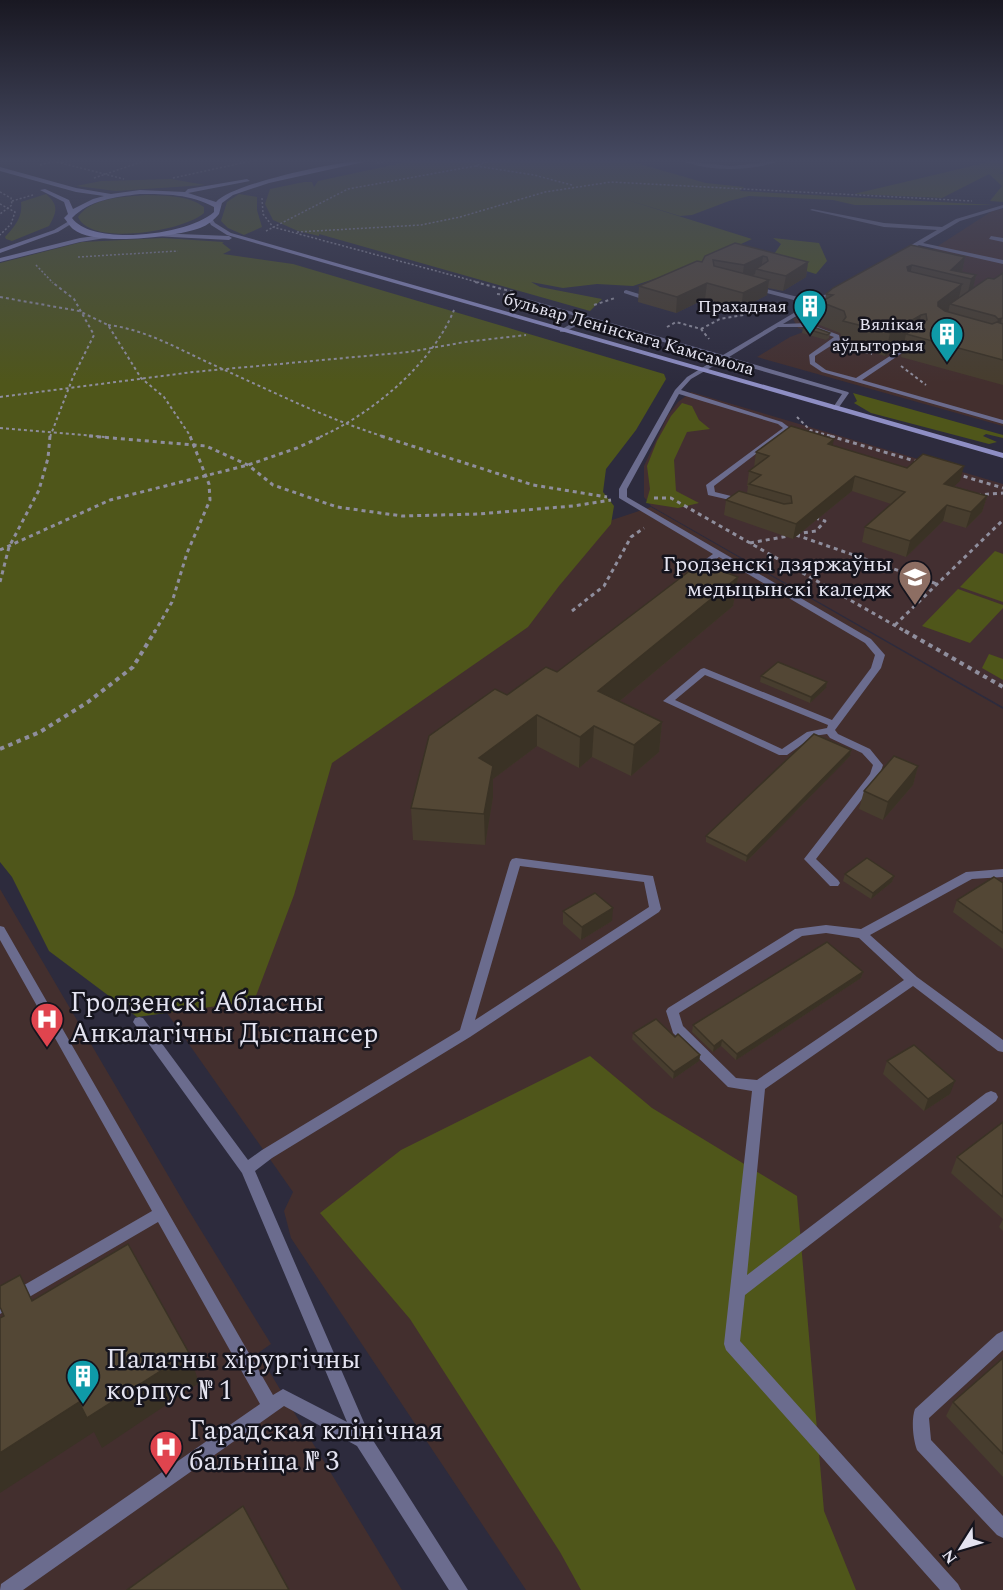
<svg xmlns="http://www.w3.org/2000/svg" width="1003" height="1590" font-family="Spectral,serif">
<rect width="100%" height="100%" fill="#2d2b3d"/>
<polygon fill="#432f31" points="691,392 1003,484 1003,707 651,506 644,497 644,466 668,415 678,402"/>
<g fill="#432f2e">
<polygon points="1003,209 1003,426 757,357 790,337 806,331 798,328 793,319 821,303 907,266 992,211"/>
<polygon points="651,507 1003,709 1003,1590 526,1590 291,1238 284,1211 293,1192 15,797 597,525"/>
<polygon points="0,889 186,1206 271,1344 258,1353 402,1590 0,1590"/>
</g>
<g fill="#4f561a">
<polygon points="411,161 629,161 706,183 744,187 740,191 994,205 855,205 833,200 749,196 729,201 692,215 680,216 621,198 752,239 741,244 724,261 666,275 633,286 597,284 563,288 531,282 540,287 602,299 590,311 319,234 319,236 298,231 273,220 265,204 270,189 304,182 312,182 314,187 318,181"/>
<polygon points="993,161 1003,164 1003,172 1000,173 1003,174 1003,202 990,201 1002,186 989,174 942,198 854,194"/>
<polygon points="171,179 205,185 116,191 76,186 101,181"/>
<path d="M46,194c13,11 11,18 3,32l-37,15 -6,-2 -1,-2c10,-11 18,-20 16,-35z"/>
<polygon points="239,194 257,197 257,210 262,227 244,235 228,228 221,221 227,202"/>
<path d="M147,195c19,1 41,0 57,12v6c-20,18 -113,34 -126,4 13,-20 47,-20 69,-22z"/>
<polygon points="163,238 224,242 222,243 231,250 223,254 293,264 664,374 666,379 636,430 606,469 603,492 614,506 611,524 559,586 528,627 332,763 294,895 254,1001 137,1017 49,951 12,877 0,862 0,263 82,242"/>
<polygon points="773,238 819,243 827,261 816,274 770,260 781,244"/>
<polygon points="853,393 1003,435 1003,438 986,434 983,436 997,442 989,444 871,413 854,403 857,401"/>
<polygon points="682,403 692,406 699,420 710,429 687,432 674,460 676,491 699,503 678,508 646,503 650,489 647,466 657,441 671,416"/>
<polygon points="995,551 1003,554 1003,602 960,587"/>
<polygon points="958,589 1003,605 1003,608 970,643 922,626"/>
<polygon points="989,654 1003,659 1003,680 982,668"/>
<polygon points="590,1056 652,1108 797,1196 824,1511 856,1590 581,1590 560,1552 410,1319 320,1213 401,1150"/>
</g>
<g fill="none" stroke-linecap="round" stroke-linejoin="round">
<g stroke="#8f8e9d" stroke-width="1.5" stroke-dasharray="2 2" stroke-linecap="butt">
<polyline points="53,161 124,179"/>
<polyline points="62,162 75,161"/>
<polyline points="377,163 389,161"/>
<polyline points="40,165 56,161"/>
<polyline points="476,166 534,175 572,185"/>
<polyline points="94,178 144,161"/>
<polyline points="173,178 251,161"/>
<polyline points="0,192 11,198 12,205 0,214"/>
<polyline points="262,198 263,214 273,227 481,283"/>
<polyline points="12,201 33,195"/>
<polyline points="0,204 15,212 11,224 0,235"/>
<polyline points="266,231 348,189 475,166 489,161"/>
<polyline points="297,232 421,225 460,217 545,192 611,182 972,201"/>
<polyline points="78,257 178,251"/>
<polyline points="36,265 53,283"/>
</g>
<g stroke="#8f8e9d" stroke-width="2" stroke-dasharray="3 3" stroke-linecap="butt">
<polyline points="475,282 514,292"/>
<polyline points="497,294 513,295"/>
<polyline points="0,297 79,311 108,325 141,378 164,397 191,437"/>
<polyline points="594,305 615,298"/>
<path d="M108,325c35,4 67,22 99,37 58,26 117,56 178,75"/>
<polyline points="667,327 676,322 701,329 709,339"/>
<polyline points="701,329 720,319 755,313 769,305"/>
<polyline points="848,347 872,354"/>
<polyline points="901,366 926,385"/>
<polyline points="0,397 193,372 409,352 465,342 526,335"/>
<polyline points="797,417 810,430 835,437"/>
<polyline points="0,428 106,437"/>
<polyline points="50,437 73,377 94,335 74,299 52,282"/>
<path d="M320,437c53,-24 112,-73 134,-127"/>
</g>
<g stroke="#8f8e9d" stroke-width="3" stroke-dasharray="4 4" stroke-linecap="butt">
<polyline points="89,436 206,446 248,465 273,485 337,507 402,516 478,514 573,506 611,500"/>
<polyline points="381,436 533,485 607,497"/>
<polyline points="830,436 918,462"/>
<polyline points="956,474 1003,488"/>
<polyline points="977,495 1003,493"/>
<polyline points="654,498 671,498 908,633"/>
<polyline points="796,534 816,531 825,521 815,518"/>
<polyline points="796,535 937,584"/>
<polyline points="750,543 788,536"/>
<polyline points="0,550 110,500 248,465 297,448 323,436"/>
<polyline points="0,582 9,547 39,490 48,458 50,436"/>
<polyline points="572,611 604,586 631,537 644,528"/>
<polyline points="895,625 1003,520"/>
<polyline points="154,633 172,602 187,553 210,500 209,484 190,436"/>
</g>
<g stroke="#8f8e9d" stroke-width="4" stroke-dasharray="4.5 4.5" stroke-linecap="butt">
<polyline points="905,631 1003,687"/>
<polyline points="0,749 40,732 88,702 133,667 155,631"/>
</g>
<g fill="#6b6c8e" fill-rule="evenodd">
<path d="M683,161l48,5 48,-5c-25,10 -71,11 -96,0z"/>
<polygon points="1003,205 1003,208 960,221 923,243 1003,260 1003,264 919,245 905,253 901,253 901,251 937,230 884,227 810,210 812,209 884,223 942,227 956,219"/>
<polygon points="991,236 1003,238 1003,242 989,239"/>
<path d="M754,286l60,15 22,-13h4v2l-57,34 24,-1 32,12 1,5 -25,16v6l11,8 30,8 54,-35h4v2l-52,35 141,40v4l-181,-52 -12,-8 -1,-9 25,-18 -28,-10h-28l-49,30 119,35 1,1 -12,17 -5,-1 10,-15 -118,-34 -33,19 -10,11 101,32 8,6 -76,58 1,6 28,7v4l-35,-8 -2,-10 77,-57 -5,-4 -99,-30 -52,95v8l244,142 14,16 -4,13 -46,62 3,4 32,15 13,16 -4,12 -63,82 22,21 2,3 -2,3h-8l-26,-27 66,-85 3,-9 -11,-12 -32,-15 -3,-4 -13,2 -27,19h-8l-116,-54 38,-32 3,-1 128,52 39,-52 4,-13 -10,-12 -146,-86 -22,17h-6v-4l22,-16 -94,-56v-9l56,-99 12,-13 31,-19 -130,-38 -24,12h-4v-2l22,-12 -60,-18 5,-1 196,56 86,-51 -57,-15v-2zM705,675l123,50 -1,3 -20,4 -25,17 -107,-49z"/>
<polygon points="626,290 639,294 650,290 653,292 639,298 624,293 624,291"/>
<path d="M516,858l137,18 8,33 -2,3 -189,125 -198,121 -17,13 114,263 99,156h-19l-92,-144 -73,-40 -261,184h-23l1,-6 259,-180 -102,-182 -158,92v-15l152,-88 -152,-271v-14l4,1 269,468 10,-6 64,33 -105,-249 -109,-151 2,-4 4,-1 4,1 105,142 14,-10 198,-120 50,-168 2,-3zM520,866l124,16 5,25 -174,113z"/>
<path d="M1003,869v8l-31,2 -102,56 47,42 86,63v12l-5,-1 -85,-65 -148,103 -18,186 239,-182 5,-2 5,2 2,4 -2,4 -251,194 -5,46 218,243 3,6h-21l-214,-240 -2,-6 28,-253 -24,-4 -55,-54 -7,-22 2,-3 127,-79 31,-4 35,4 105,-57zM826,933l33,5 45,42 -147,100 -21,-2 -53,-52 -4,-13 123,-77z"/>
<path d="M1003,1331v19l-74,68 2,22 72,76v22l-6,-3 -80,-85c-4,-11 -6,-30 -2,-41l82,-75z"/>
</g>
<polygon fill="#6b6c8e" fill-rule="evenodd" points="998,161 1003,161 1003,163 999,162"/>
<g fill="#8e8ec4" fill-rule="evenodd">
<polygon points="211,217 215,223 231,233 1003,453 1003,458 227,235 211,225 208,219"/>
<polygon points="69,221 71,224 58,232 0,253 0,249 54,230"/>
<polygon points="155,233 229,236 232,238 229,240 153,236"/>
<polygon points="110,234 112,237 80,242 0,262 0,258 80,238"/>
</g>
<path fill="#a8a9ef" fill-rule="evenodd" d="M368,161l-99,22 -36,12 -11,8 -3,11c-5,6 -11,11 -19,14 -25,9 -105,19 -127,1 -3,-2 -6,-8 -9,-11l4,-4 -4,-12 -24,-12 5,-1 24,11 4,9 20,-10 11,-3 -28,-4 -76,-21v-4l76,21 35,6 29,-4 45,2 3,-3 59,-10 3,2 -62,12 28,9c14,-18 128,-43 152,-41zM140,194c26,0 50,0 74,13v5c-25,23 -121,35 -142,6 18,-18 42,-21 68,-24z"/>
</g>
<g fill="#473d2e">
<polygon points="735,243 808,262 806,277 783,291 768,288 767,295 741,309 705,299 676,313 638,302 639,286 702,262"/>
<polygon points="911,245 965,257 962,272 976,275 973,288 994,279 1003,273 1003,385 901,357 904,344 885,356 839,343 841,335 840,333 817,324 821,302 825,300 826,294"/>
<polygon points="803,328 830,333 829,338 826,340 802,333"/>
<polygon points="833,445 907,468 960,481 954,486 987,496 982,512 966,528 943,521 906,557 862,542 865,527 891,504 852,491 793,539 724,515 726,500 747,493 748,486 747,486 749,471 754,467 756,452"/>
<polygon points="738,577 733,606 620,701 662,722 659,752 631,776 592,757 579,768 537,746 493,779 493,797 485,845 413,840 411,808 507,695 557,672"/>
<polygon points="761,676 827,682 826,688 810,703 760,682"/>
<polygon points="851,750 850,756 746,862 706,842 706,836"/>
<polygon points="918,766 913,785 883,820 859,809 864,791"/>
<polygon points="845,874 894,876 892,882 871,899 843,881"/>
<polygon points="1003,883 1003,949 953,912 957,900"/>
<polygon points="563,911 612,921 581,940 563,924"/>
<polygon points="863,972 861,978 736,1060 721,1046 713,1052 692,1032 693,1025"/>
<polygon points="633,1033 675,1037 700,1055 699,1061 673,1079 632,1039"/>
<polygon points="887,1061 950,1094 924,1111 883,1074"/>
<polygon points="1003,1122 1003,1231 999,1227 1003,1219 951,1173 957,1157"/>
<polygon points="1003,1358 1003,1477 946,1416 953,1402"/>
</g>
<g fill="#3a3225">
<polygon points="763,256 761,270 756,269 755,274 742,281 744,265"/>
<polygon points="965,257 961,277 951,270"/>
<polygon points="808,262 806,277 783,291 786,276"/>
<polygon points="912,265 908,286 907,267"/>
<polygon points="976,275 971,297 966,301 971,279"/>
<polygon points="769,280 767,295 741,309 743,293"/>
<polygon points="707,283 705,299 676,313 677,297"/>
<polygon points="962,284 957,306 950,304 948,313 933,324 938,302"/>
<polygon points="921,315 916,337 906,334 904,344 885,356 890,333"/>
<polygon points="1002,317 997,340 992,342 998,319"/>
<polygon points="834,439 831,454 828,444"/>
<polygon points="964,466 960,481 940,499 944,484"/>
<polygon points="855,476 852,491 793,539 796,524"/>
<polygon points="987,496 982,512 966,528 971,512"/>
<polygon points="947,505 943,521 906,557 910,541"/>
<polygon points="738,577 733,606 596,721 598,691"/>
<polygon points="827,682 826,688 810,703 811,697"/>
<polygon points="537,715 537,746 493,779 493,797 485,845 484,814 479,758"/>
<polygon points="662,722 659,752 631,776 634,745"/>
<polygon points="594,726 592,757 579,768 580,737"/>
<polygon points="851,750 850,756 746,862 747,856"/>
<polygon points="918,766 913,785 883,820 888,802"/>
<polygon points="894,876 892,882 871,899 873,893"/>
<polygon points="613,908 612,921 581,940 582,927"/>
<polygon points="863,972 861,978 736,1060 737,1054"/>
<polygon points="722,1040 721,1046 713,1052 714,1046"/>
<polygon points="700,1055 699,1061 673,1079 674,1072"/>
<polygon points="955,1081 950,1094 924,1111 928,1099"/>
<polygon points="189,1353 199,1383 102,1448 94,1432 0,1493 0,1453 79,1402"/>
</g>
<g fill="#534735" stroke="#3a3225" stroke-width="1.5">
<polygon points="735,243 808,262 786,276 756,269 768,261 767,257 763,256 744,265 713,260 714,266 769,280 743,293 707,283 677,297 639,286 697,261 702,262 705,256"/>
<polygon points="911,245 965,257 951,270 976,275 971,279 912,265 907,267 908,271 962,284 938,302 938,306 945,311 992,324 997,322 1003,324 1003,360 906,334 927,320 926,314 921,315 890,333 843,321 846,317 844,311 821,302 833,295 826,294 833,288"/>
<polygon points="1003,273 1003,318 998,319 995,316 950,304 988,278 994,279"/>
<polygon points="808,325 830,333 827,335 803,328"/>
<polygon points="791,426 834,439 828,444 907,468 923,454 964,466 944,484 987,496 971,512 947,505 910,541 865,527 905,492 855,476 796,524 726,500 739,491 784,504 792,503 791,496 749,484 761,475 749,471 769,456 756,452"/>
<polygon points="700,563 738,577 598,691 662,722 634,745 594,726 580,737 537,715 479,758 493,766 484,814 411,808 429,736 495,689 507,695 546,667 557,672"/>
<polygon points="778,662 827,682 811,697 761,676"/>
<polygon points="814,734 851,750 747,856 706,836"/>
<polygon points="894,756 918,766 888,802 864,791"/>
<polygon points="867,858 894,876 873,893 845,874"/>
<polygon points="994,877 1003,883 1003,933 957,900"/>
<polygon points="595,893 613,908 582,927 563,911"/>
<polygon points="827,942 863,972 737,1054 722,1040 714,1046 693,1025"/>
<polygon points="656,1019 675,1037 678,1034 700,1055 674,1072 633,1033"/>
<polygon points="914,1045 955,1081 928,1099 887,1061"/>
<polygon points="1003,1122 1003,1197 957,1157"/>
<polygon points="128,1244 189,1353 87,1418 79,1402 0,1453 0,1318 4,1316 0,1307 0,1286 20,1275 32,1301"/>
<polygon points="1003,1358 1003,1454 953,1402"/>
<polygon points="243,1506 289,1590 127,1590"/>
</g>
<linearGradient id="sky" x2="0" y2="1"><stop stop-color="#191822"/><stop offset="0.42" stop-color="#464a62"/><stop offset="1" stop-color="#464a62" stop-opacity="0"/></linearGradient>
<rect width="1003" height="383" fill="url(#sky)"/>
<defs>
<symbol id="building-pin" viewBox="-11 -11 22 30"><path d="M0 17L-7.5 6A9.5 9.5 0 1 1 7.5 6Z" fill="#0f9aa8" stroke="#15141d"/><path d="M-4-6H4V6H1V3H-1V6H-4ZM-2.5-4.3h1.7v1.8h-1.7ZM.8-4.3h1.7v1.8H.8ZM-2.5-1h1.7V.8h-1.7ZM.8-1h1.7V.8H.8Z" fill="#fff"/></symbol>
<symbol id="university-pin" viewBox="-11 -11 22 30"><path d="M0 17L-7.5 6A9.5 9.5 0 1 1 7.5 6Z" fill="#8d6e63" stroke="#15141d"/><path d="M0-5L7-2L0 1L-7-2ZM-4 1L0 2.5L4 1V4Q0 6-4 4Z" fill="#fff"/></symbol>
<symbol id="hospital-pin" viewBox="-11 -11 22 30"><path d="M0 17L-7.5 6A9.5 9.5 0 1 1 7.5 6Z" fill="#e0444e" stroke="#15141d"/><path d="M-5-5h3v3.5h4V-5h3V5h-3V1.5h-4V5h-3Z" fill="#fff"/></symbol>
</defs>
<g fill-rule="evenodd">
<use href="#building-pin" x="791" y="287" width="38" height="52"/>
<use href="#building-pin" x="928" y="315" width="38" height="52"/>
<use href="#university-pin" x="896" y="558" width="38" height="52"/>
<use href="#hospital-pin" x="28" y="1000" width="38" height="52"/>
<use href="#building-pin" x="64" y="1357" width="38" height="52"/>
<use href="#hospital-pin" x="147" y="1428" width="38" height="52"/>
</g>
<g text-anchor="middle" dominant-baseline="central" stroke-width="5" stroke-linejoin="round" paint-order="stroke">
<g font-size="18" fill="#e4e3f0" stroke="#15141d" text-anchor="end">
<text x="787" y="306">Прахадная</text>
<text x="924" y="324">Вялікая<tspan x="924" dy="21">аўдыторыя</tspan></text>
</g>
<g font-size="18" fill="#e4e3f0" stroke="#15141d">
<text transform="translate(629 334) rotate(16)">бульвар Ленінскага Камсамола</text>
</g>
<g font-size="22" fill="#e4e3f0" stroke="#15141d" text-anchor="end">
<text x="892" y="564">Гродзенскі дзяржаўны<tspan x="892" dy="25">медыцынскі каледж</tspan></text>
</g>
<g font-size="27" fill="#e4e3f0" stroke="#15141d" text-anchor="start">
<text x="70" y="1003">Гродзенскі Абласны<tspan x="70" dy="31">Анкалагічны Дыспансер</tspan></text>
<text x="106" y="1360">Палатны хірургічны<tspan x="106" dy="31">корпус № 1</tspan></text>
<text x="189" y="1431">Гарадская клінічная<tspan x="189" dy="31">бальніца № 3</tspan></text>
</g>
</g>
<g transform="translate(961 1548) rotate(233)" stroke="#15141d" stroke-width="4.5" paint-order="stroke">
<path d="M0-4.5L10 22L0 15L-10 22Z" fill="#e4e3f0"/>
<text y="-9" font-size="16" font-weight="bold" text-anchor="middle" fill="#e4e3f0">N</text>
</g>
</svg>
